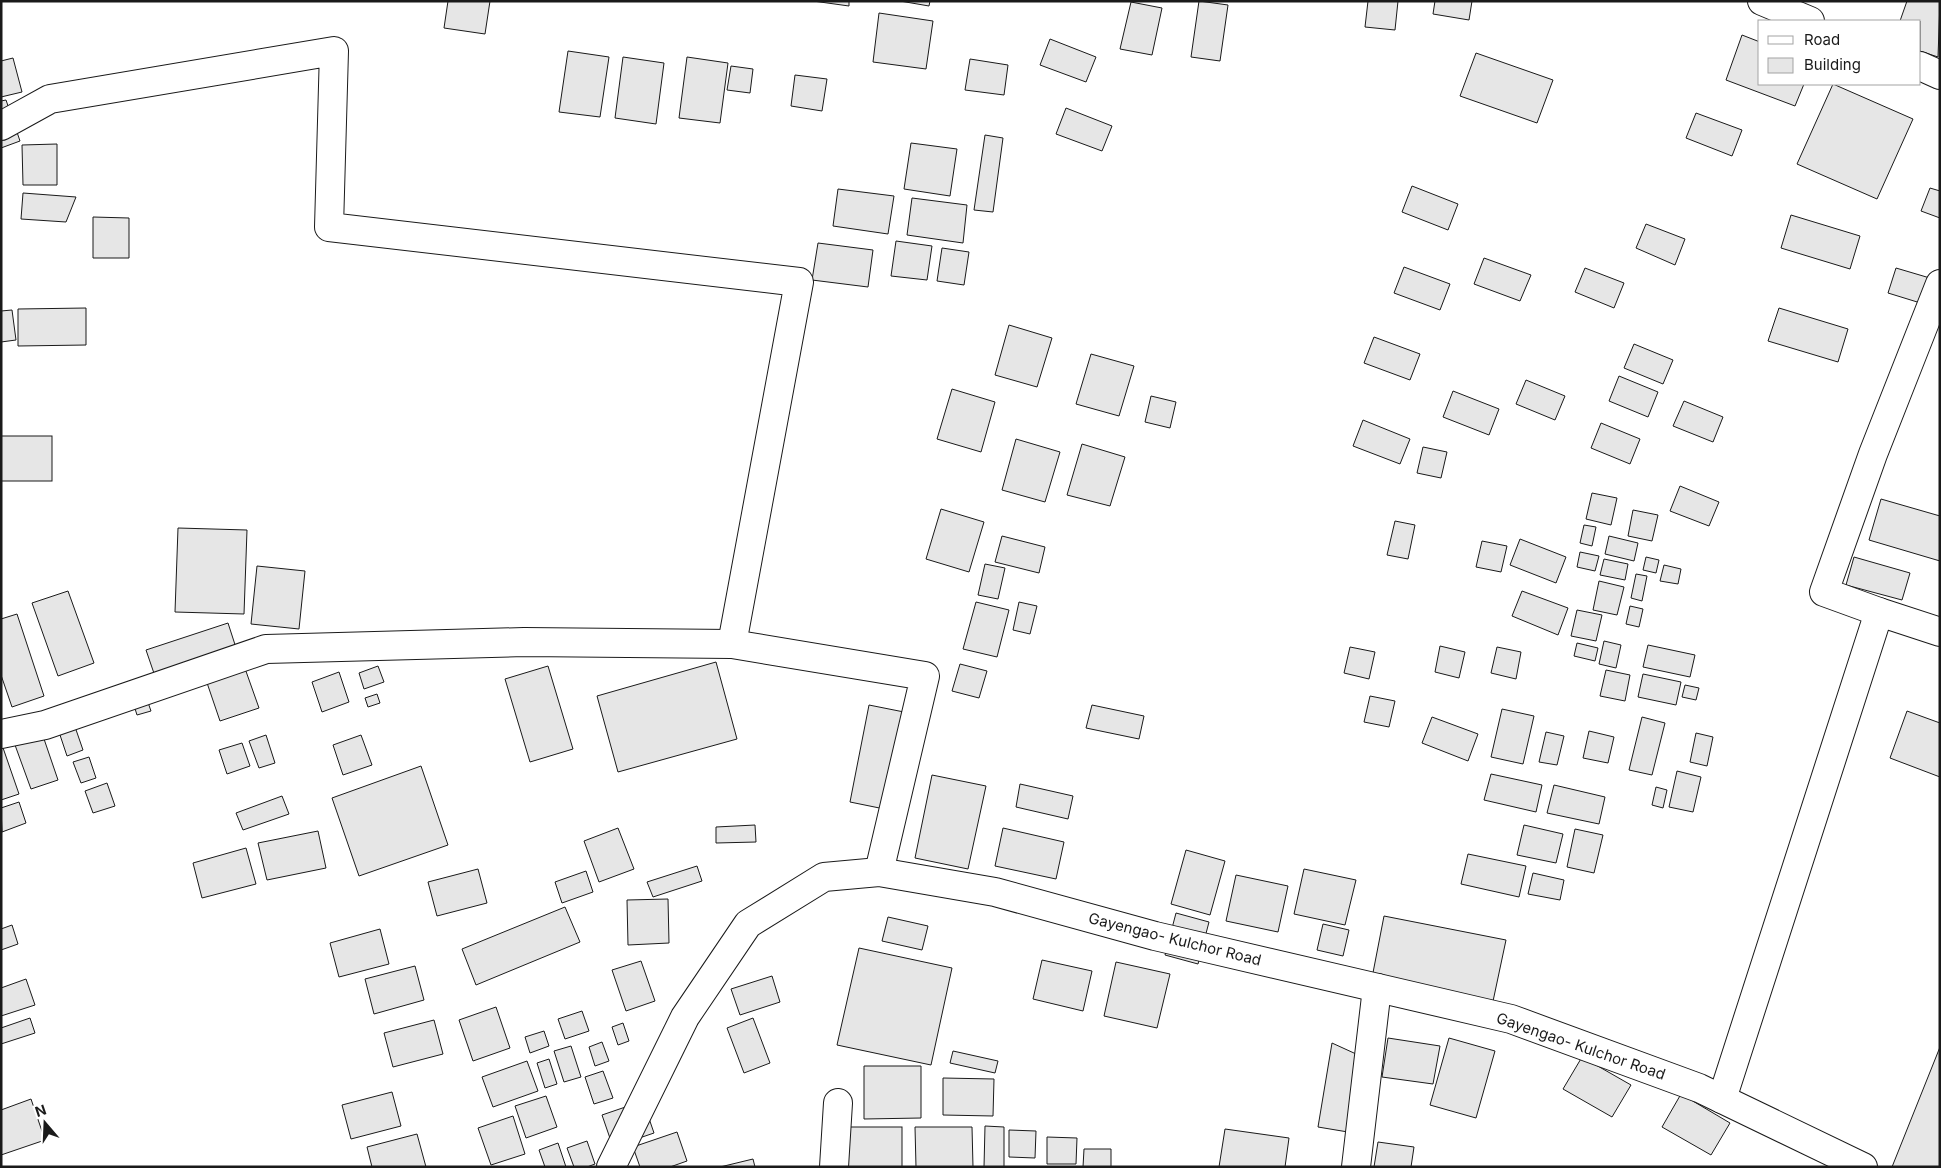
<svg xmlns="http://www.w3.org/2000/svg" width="1941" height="1168" font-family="Inter,sans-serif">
<rect width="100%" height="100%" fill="#fff"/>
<g fill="#e6e6e6" stroke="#1a1a1a">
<polygon points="448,1 490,1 485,34 444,28"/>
<polygon points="813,1 849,1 849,6"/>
<polygon points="900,1 930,1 929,6"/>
<polygon points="1199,1 1228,5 1220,61 1191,57"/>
<polygon points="1368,1 1398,1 1395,30 1365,27"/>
<polygon points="1435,1 1472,1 1469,20 1433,14"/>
<polygon points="1907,1 1940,1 1938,57 1920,51 1920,21 1900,21"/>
<polygon points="1131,2 1162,8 1152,55 1120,49"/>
<polygon points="879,13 933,21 926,69 873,62"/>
<polygon points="1742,35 1760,42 1760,84 1804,84 1795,106 1726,80"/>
<polygon points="1050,39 1096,57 1086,82 1040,65"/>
<polygon points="568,51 609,57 600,117 559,112"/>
<polygon points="1476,53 1553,80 1537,123 1460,96"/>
<polygon points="623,57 664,63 656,124 615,118"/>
<polygon points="687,57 728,63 720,123 679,118"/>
<polygon points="13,58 22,92 1,97 1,61"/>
<polygon points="970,59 1008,65 1004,95 965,90"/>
<polygon points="731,66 753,69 750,93 727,90"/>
<polygon points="795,75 827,79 822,111 791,106"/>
<polygon points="1833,84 1913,119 1877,199 1797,164"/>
<polygon points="6,100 20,141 1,148 1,101"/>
<polygon points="1066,108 1112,126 1102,151 1056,134"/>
<polygon points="1696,113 1742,130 1732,156 1686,138"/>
<polygon points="985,135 1003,138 993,212 974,210"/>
<polygon points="911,143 957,149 950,196 904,189"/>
<polygon points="57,144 57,185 23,185 22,145"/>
<polygon points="1412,186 1458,204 1448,230 1402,212"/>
<polygon points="1930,188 1940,191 1940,218 1921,211"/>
<polygon points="838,189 894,196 888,234 833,226"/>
<polygon points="23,193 76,197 66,222 21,219"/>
<polygon points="912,198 967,205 963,243 907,235"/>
<polygon points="1791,215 1860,236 1850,269 1781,248"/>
<polygon points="93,217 129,218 129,258 93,258"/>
<polygon points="1646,224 1685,239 1675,265 1636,248"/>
<polygon points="896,241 932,246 927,280 891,276"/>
<polygon points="818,243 873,250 868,287 812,280"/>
<polygon points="942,248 969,252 964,285 937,281"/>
<polygon points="1484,258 1531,275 1520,301 1474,284"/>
<polygon points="1404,267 1450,284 1440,310 1394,293"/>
<polygon points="1585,268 1624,283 1614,308 1575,292"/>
<polygon points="1896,268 1940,281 1940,309 1888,293"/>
<polygon points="86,308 86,345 18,346 18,309"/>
<polygon points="1779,308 1848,329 1838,362 1768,341"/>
<polygon points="12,310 16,340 1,342 1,311"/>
<polygon points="1009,325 1052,338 1037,387 995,375"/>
<polygon points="1374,337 1420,354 1410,380 1364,363"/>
<polygon points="1634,344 1673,360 1663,384 1624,368"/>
<polygon points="1091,354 1134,366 1119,416 1076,404"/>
<polygon points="1619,376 1658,392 1648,417 1609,401"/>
<polygon points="1526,380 1565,396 1555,420 1516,404"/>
<polygon points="952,389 995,402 981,452 937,439"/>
<polygon points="1453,391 1499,409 1489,435 1443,417"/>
<polygon points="1151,396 1176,402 1170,428 1145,422"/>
<polygon points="1684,401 1723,417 1713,442 1673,426"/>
<polygon points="1363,420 1410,439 1400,464 1353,446"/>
<polygon points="1601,423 1640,439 1630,464 1591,448"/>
<rect x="1" y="436" width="51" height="45"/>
<polygon points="1016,439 1060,452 1045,502 1002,490"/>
<polygon points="1082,444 1125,457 1110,506 1067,495"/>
<polygon points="1423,447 1447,452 1441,478 1417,473"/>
<polygon points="1680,486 1719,502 1709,526 1670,511"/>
<polygon points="1592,493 1617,498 1611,525 1586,519"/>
<polygon points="1881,499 1940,516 1940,561 1869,540"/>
<polygon points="941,509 984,522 969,572 926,559"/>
<polygon points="1633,510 1658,515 1652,541 1628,536"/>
<polygon points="1395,521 1415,525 1408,559 1387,555"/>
<polygon points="1584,525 1596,527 1592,546 1580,543"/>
<polygon points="178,528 247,530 244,614 175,612"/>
<polygon points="1002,536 1045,547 1039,573 995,562"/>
<polygon points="1609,536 1638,543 1634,561 1605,554"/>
<polygon points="1520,539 1566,557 1556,583 1510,565"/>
<polygon points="1482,541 1507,546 1501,572 1476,567"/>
<polygon points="1580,552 1599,556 1595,571 1577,567"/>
<polygon points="1646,557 1659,560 1656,573 1643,570"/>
<polygon points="1854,557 1910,573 1902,600 1846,585"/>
<polygon points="1604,559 1628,564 1625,580 1600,575"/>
<polygon points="985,564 1005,568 998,599 978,595"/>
<polygon points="1664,565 1681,569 1678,584 1660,581"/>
<polygon points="257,566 305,571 299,629 251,624"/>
<polygon points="1636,574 1647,576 1642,601 1631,598"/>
<polygon points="1599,581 1624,587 1617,615 1593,610"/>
<polygon points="68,591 94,663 58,676 32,603"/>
<polygon points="1522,591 1568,608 1558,635 1512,616"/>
<polygon points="976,602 1009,610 997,657 963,649"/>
<polygon points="1019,602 1037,606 1030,634 1013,630"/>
<polygon points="1630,606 1643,609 1639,627 1626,624"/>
<polygon points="1577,610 1602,615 1596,641 1571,636"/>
<polygon points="17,614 44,696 12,707 1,675 1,619"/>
<polygon points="228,623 239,657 158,685 146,650"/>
<polygon points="1604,641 1621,645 1616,668 1599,664"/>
<polygon points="1577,643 1598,648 1595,661 1574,656"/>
<polygon points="1648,645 1695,655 1690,677 1643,667"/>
<polygon points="1440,646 1465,652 1459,678 1435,672"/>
<polygon points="1350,647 1375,652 1369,679 1344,673"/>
<polygon points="1497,647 1521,652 1516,679 1491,673"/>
<polygon points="242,660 259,708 220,721 204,674"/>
<polygon points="716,662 737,739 618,772 597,696"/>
<polygon points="960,664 987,671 979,698 952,691"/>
<polygon points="378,666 384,682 364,689 359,673"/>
<polygon points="548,666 573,749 530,762 505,679"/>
<polygon points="1606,670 1630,675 1625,701 1600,696"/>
<polygon points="339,672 349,702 322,712 312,682"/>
<polygon points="1643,674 1681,682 1676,705 1638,697"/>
<polygon points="1685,685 1699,688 1696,700 1682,697"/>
<polygon points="145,694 151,711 137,715 132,699"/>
<polygon points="377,694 380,703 368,707 365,698"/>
<polygon points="1370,696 1395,701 1389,727 1364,722"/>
<polygon points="869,705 924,716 904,813 850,802"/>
<polygon points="1092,705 1144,716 1139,739 1086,728"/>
<polygon points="1502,709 1534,716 1523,764 1491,757"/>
<polygon points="1907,711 1940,723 1940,777 1890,758"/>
<polygon points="1432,717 1478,734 1468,761 1422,743"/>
<polygon points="1642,717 1665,723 1652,775 1629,770"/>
<polygon points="73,721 83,750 67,756 57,726"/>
<polygon points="1589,731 1614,737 1608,763 1583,758"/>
<polygon points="1546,732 1564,736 1557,765 1539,762"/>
<polygon points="1696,733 1713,737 1707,766 1690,762"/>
<polygon points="266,735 275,763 259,768 249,741"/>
<polygon points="361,735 372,765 343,775 333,745"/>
<polygon points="43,736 58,780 31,789 15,745"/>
<polygon points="1,742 19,794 1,800"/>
<polygon points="242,743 250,766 227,774 219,750"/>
<polygon points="89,757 96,778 81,783 73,762"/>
<polygon points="421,766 448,845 359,876 332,798"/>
<polygon points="1677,771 1701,777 1693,812 1669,807"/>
<polygon points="1491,774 1542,785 1536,812 1484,800"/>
<polygon points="932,775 986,786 968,869 915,858"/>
<polygon points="107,783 115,806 93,813 85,791"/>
<polygon points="1020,784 1073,796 1068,819 1016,807"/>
<polygon points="1554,785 1605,797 1599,824 1547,813"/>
<polygon points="1656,787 1667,790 1663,808 1652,805"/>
<polygon points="282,796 289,814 243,830 236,813"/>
<polygon points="19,802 26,823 2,832 1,808"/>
<polygon points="755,825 756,842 716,843 716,827"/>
<polygon points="1524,825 1563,834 1556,863 1517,855"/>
<polygon points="618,828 634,869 599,882 584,841"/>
<polygon points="1003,828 1064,842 1056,879 995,866"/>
<polygon points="1575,829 1603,835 1594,873 1567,867"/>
<polygon points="318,831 326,868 267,880 258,843"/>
<polygon points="246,848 256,884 202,898 193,863"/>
<polygon points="1186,850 1225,861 1210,915 1171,904"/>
<polygon points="1468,854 1526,866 1519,897 1461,884"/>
<polygon points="697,866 702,881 653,897 647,882"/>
<polygon points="478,869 487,903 437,916 428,882"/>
<polygon points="1304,869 1356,880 1345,925 1294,914"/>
<polygon points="586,871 593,892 562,903 555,882"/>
<polygon points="1533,873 1564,880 1560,900 1528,894"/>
<polygon points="1236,875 1288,886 1278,932 1226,921"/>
<polygon points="668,899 669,943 628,945 627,900"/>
<polygon points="565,907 580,942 476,985 462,949"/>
<polygon points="1176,913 1209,922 1198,964 1165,955"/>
<polygon points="1384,916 1506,940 1492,1006 1371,983"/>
<polygon points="888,917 928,926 922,950 882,941"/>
<polygon points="1323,924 1349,930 1343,956 1317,950"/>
<polygon points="12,925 18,944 1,950 1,929"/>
<polygon points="380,929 389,964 339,977 330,943"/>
<polygon points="859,948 952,968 931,1065 837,1045"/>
<polygon points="1042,960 1092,971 1083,1011 1033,999"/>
<polygon points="641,961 655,1001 626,1011 612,970"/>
<polygon points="1116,962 1170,974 1157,1028 1104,1016"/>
<polygon points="415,966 424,1000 374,1014 365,979"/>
<polygon points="772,976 780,1002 740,1015 731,989"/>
<polygon points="26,979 35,1005 1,1016 1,988"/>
<polygon points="496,1007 510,1048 473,1061 459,1020"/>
<polygon points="582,1011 589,1031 565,1039 558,1019"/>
<polygon points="30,1018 35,1033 1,1044 1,1028"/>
<polygon points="753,1018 770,1063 744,1073 727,1028"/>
<polygon points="434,1020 443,1054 393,1067 384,1033"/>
<polygon points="623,1023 629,1041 618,1045 612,1027"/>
<polygon points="544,1031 549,1046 530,1053 525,1037"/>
<polygon points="1388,1038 1440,1046 1433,1084 1382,1077"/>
<polygon points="1449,1038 1495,1051 1476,1118 1430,1105"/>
<polygon points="602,1042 609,1061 595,1066 589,1047"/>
<polygon points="1332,1043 1378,1064 1366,1135 1318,1127"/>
<polygon points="571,1046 581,1077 564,1082 554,1051"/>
<polygon points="1940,1047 1940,1167 1892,1167"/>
<polygon points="953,1051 998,1061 995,1073 950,1063"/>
<polygon points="1582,1057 1631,1085 1612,1117 1563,1089"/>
<polygon points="549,1059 557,1084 545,1088 537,1063"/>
<polygon points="527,1061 538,1091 493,1107 482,1077"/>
<polygon points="864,1066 921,1066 921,1118 864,1119"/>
<polygon points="603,1071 613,1098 594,1104 585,1077"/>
<polygon points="943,1078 994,1079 993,1116 943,1115"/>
<polygon points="392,1092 401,1126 351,1139 342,1105"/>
<polygon points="1681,1094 1730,1123 1711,1155 1662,1127"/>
<polygon points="546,1096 557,1127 526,1138 515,1106"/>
<polygon points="31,1099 45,1140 1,1155 1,1110"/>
<polygon points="643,1101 654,1133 613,1147 602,1115"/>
<polygon points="513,1116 525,1154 491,1165 478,1128"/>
<polygon points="985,1126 1004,1127 1004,1167 984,1167"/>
<rect x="845" y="1127" width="57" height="40"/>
<polygon points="915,1127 972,1127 973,1167 916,1167"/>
<polygon points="1225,1129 1289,1138 1285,1167 1219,1167"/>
<polygon points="1009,1130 1036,1131 1035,1158 1009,1157"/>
<polygon points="677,1132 687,1161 670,1167 640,1167 633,1147"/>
<polygon points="417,1134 426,1167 372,1167 367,1147"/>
<polygon points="1047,1137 1077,1138 1076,1164 1047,1164"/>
<polygon points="587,1141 595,1164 587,1167 574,1167 567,1148"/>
<polygon points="1378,1142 1414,1147 1411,1167 1374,1167"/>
<polygon points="558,1143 566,1167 545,1167 539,1150"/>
<polygon points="1084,1149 1111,1149 1111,1167 1083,1167"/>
<polygon points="753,1159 755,1167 720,1167"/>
</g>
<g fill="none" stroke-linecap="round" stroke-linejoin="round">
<defs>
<g id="minor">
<polyline points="1762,1 1810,21"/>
<polyline points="1920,66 1940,75"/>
<polyline points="1,126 50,99 334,51 329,227 799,282 732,644"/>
<polyline points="1879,612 1824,592 1873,454 1940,284"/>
<polyline points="1,734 45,725 266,649 524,642 732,644 925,676 879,872"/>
<polyline points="1722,1099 1879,612 1940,632"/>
<polyline points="611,1167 685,1017 748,924 824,877 879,872 995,892 1155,936 1511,1019 1699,1088 1863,1167"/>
<polyline points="834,1167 838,1103"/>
<polyline points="1356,1167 1377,988"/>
</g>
</defs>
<use href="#minor" stroke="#1a1a1a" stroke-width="30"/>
<use href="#minor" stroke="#fff" stroke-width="28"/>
</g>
<g text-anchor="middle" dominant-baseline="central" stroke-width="4" stroke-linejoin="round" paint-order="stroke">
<g font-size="15" fill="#1a1a1a" stroke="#fff">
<text transform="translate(1175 939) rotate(14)">Gayengao- Kulchor Road</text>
<text transform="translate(1581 1046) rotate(19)">Gayengao- Kulchor Road</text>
</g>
</g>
<rect width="1941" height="1168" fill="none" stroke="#1a1a1a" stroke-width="5"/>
<rect x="1758" y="20" width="162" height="65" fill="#ffffff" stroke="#a3a3a3"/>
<rect x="1768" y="36" width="25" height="8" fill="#ffffff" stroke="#a3a3a3"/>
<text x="1804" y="45" font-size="15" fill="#1a1a1a">Road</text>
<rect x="1768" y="58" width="25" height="15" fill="#e6e6e6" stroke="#a3a3a3"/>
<text x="1804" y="70" font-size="15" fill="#1a1a1a">Building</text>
<g transform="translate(45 1123) rotate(341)" stroke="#ffffff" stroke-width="4" paint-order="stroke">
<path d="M0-4L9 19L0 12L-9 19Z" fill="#1a1a1a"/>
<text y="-8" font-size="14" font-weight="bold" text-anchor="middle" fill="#1a1a1a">N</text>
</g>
</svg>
